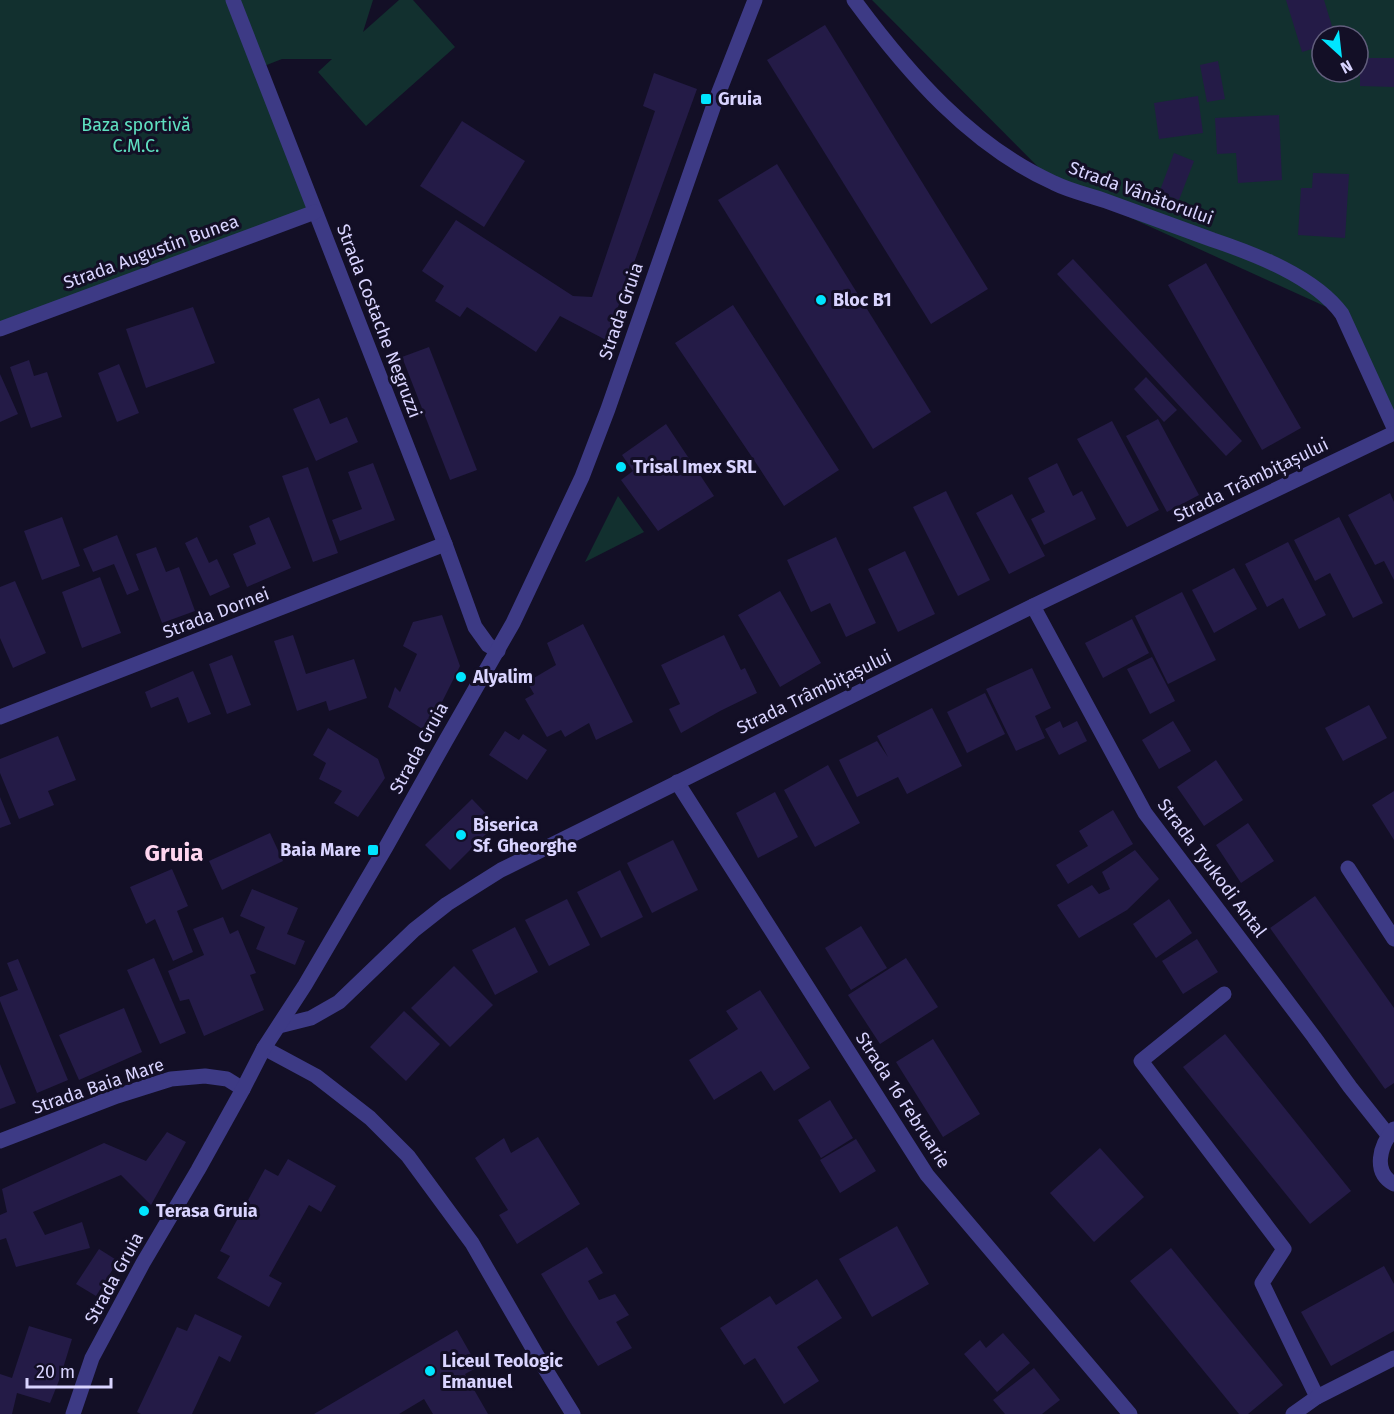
<svg xmlns="http://www.w3.org/2000/svg" width="1394" height="1414" font-family="'Fira Sans',sans-serif">
<rect width="100%" height="100%" fill="#130f26"/>
<g fill="#12302f" fill-rule="evenodd">
<polygon points="0,0 373,0 363,32 399,0 413,0 455,47 366,126 318,72 332,59 282,59 259,68 315,212 0,332"/>
<path d="M872,0h522v427l-52,-113 -288,-131zM1322,36h36v36h-36z"/>
<polygon points="618,496 644,532 585,562"/>
</g>
<g fill="#241b47">
<polygon points="1286,0 1324,0 1335,36 1322,36 1322,46 1302,52"/>
<polygon points="825,25 988,289 931,324 767,60"/>
<polygon points="1360,58 1394,58 1394,87 1360,86"/>
<polygon points="1218,61 1225,99 1207,102 1200,65"/>
<polygon points="654,73 697,89 606,340 560,316 536,352 467,307 460,317 435,301 444,286 422,271 456,220 573,296 592,297 655,111 643,106"/>
<polygon points="1198,96 1203,133 1159,139 1154,103"/>
<polygon points="1279,115 1282,180 1238,183 1236,153 1217,154 1215,118"/>
<polygon points="462,121 525,161 484,227 420,186"/>
<polygon points="1174,153 1194,161 1179,200 1159,193"/>
<polygon points="777,164 931,412 873,449 718,200"/>
<polygon points="1313,173 1349,174 1345,238 1298,235 1301,188 1312,188"/>
<polygon points="1073,259 1242,441 1226,456 1057,274"/>
<polygon points="1206,263 1301,428 1262,450 1168,285"/>
<polygon points="733,305 839,470 784,506 758,466 675,343"/>
<polygon points="193,307 215,363 146,388 126,329"/>
<polygon points="429,347 477,470 450,480 402,357"/>
<polygon points="29,360 34,376 47,372 62,417 31,428 10,367"/>
<polygon points="119,364 139,413 117,422 98,373"/>
<polygon points="0,374 18,414 0,422"/>
<polygon points="1146,377 1177,410 1164,422 1134,389"/>
<polygon points="319,398 330,424 347,417 358,442 316,461 293,409"/>
<polygon points="1158,419 1199,495 1167,512 1126,436"/>
<polygon points="1112,421 1159,510 1127,527 1077,439"/>
<polygon points="666,424 714,496 658,531 621,480 633,471 622,455"/>
<polygon points="373,463 395,520 340,541 332,520 362,509 348,472"/>
<polygon points="1057,463 1073,496 1082,491 1096,519 1044,545 1031,519 1045,512 1028,478"/>
<polygon points="308,467 338,553 313,562 282,476"/>
<polygon points="946,491 990,580 958,596 913,507"/>
<polygon points="1390,493 1394,502 1394,580 1384,561 1375,565 1348,515"/>
<polygon points="1012,494 1045,556 1009,574 976,513"/>
<polygon points="62,517 80,566 42,580 24,531"/>
<polygon points="269,517 291,568 247,587 233,554 256,544 249,526"/>
<polygon points="1339,517 1383,603 1353,618 1330,573 1315,581 1294,540"/>
<polygon points="117,535 139,590 127,595 114,564 93,572 83,549"/>
<polygon points="197,537 209,563 217,559 230,587 210,596 185,543"/>
<polygon points="836,537 876,623 846,637 830,603 811,612 787,560"/>
<polygon points="1288,542 1326,615 1299,629 1283,598 1267,607 1245,564"/>
<polygon points="156,547 166,572 179,567 195,611 162,623 136,554"/>
<polygon points="905,551 935,614 898,632 868,569"/>
<polygon points="1234,568 1257,609 1214,633 1192,590"/>
<polygon points="100,577 121,633 82,648 62,592"/>
<polygon points="15,581 46,653 13,668 0,638 0,587"/>
<polygon points="780,591 821,663 780,687 738,615"/>
<polygon points="1182,592 1216,660 1168,684 1135,616"/>
<polygon points="442,615 460,666 427,732 388,707 395,687 400,692 417,654 403,646 413,622"/>
<polygon points="1132,619 1149,653 1103,678 1085,643"/>
<polygon points="583,624 633,722 596,740 589,723 565,737 561,730 547,737 525,699 534,694 527,682 556,665 547,643"/>
<polygon points="293,635 306,674 354,659 367,698 329,711 326,701 297,711 274,641"/>
<polygon points="724,635 741,670 745,668 757,693 720,711 681,733 669,709 680,704 661,665"/>
<polygon points="232,655 251,705 227,714 209,664"/>
<polygon points="1152,657 1175,701 1150,714 1127,669"/>
<polygon points="1032,668 1051,708 1035,716 1045,738 1016,751 986,689"/>
<polygon points="193,671 211,714 188,723 178,697 151,708 145,692"/>
<polygon points="985,693 1005,734 967,753 947,712"/>
<polygon points="1369,705 1387,738 1343,761 1325,728"/>
<polygon points="932,708 962,766 907,794 898,777 857,797 839,760 877,741 888,757 877,736"/>
<polygon points="1060,721 1063,728 1077,721 1087,741 1059,755 1045,729"/>
<polygon points="1173,721 1191,751 1159,769 1142,740"/>
<polygon points="328,728 378,759 385,778 358,817 334,803 342,791 319,779 326,763 313,755"/>
<polygon points="505,731 519,740 523,734 547,750 527,780 489,755"/>
<polygon points="58,736 76,780 48,791 54,805 19,819 0,773 0,759"/>
<polygon points="1216,760 1243,800 1204,826 1177,787"/>
<polygon points="828,765 860,823 815,847 784,790"/>
<polygon points="1394,791 1394,840 1372,805"/>
<polygon points="775,792 798,837 758,858 736,813"/>
<polygon points="0,797 11,824 0,828"/>
<polygon points="472,799 496,824 450,870 425,845"/>
<polygon points="1113,810 1133,844 1068,884 1056,865 1088,846 1079,831"/>
<polygon points="1248,823 1274,861 1241,883 1216,845"/>
<polygon points="270,833 283,861 222,890 209,861"/>
<polygon points="673,840 698,890 652,913 627,863"/>
<polygon points="1135,850 1159,879 1127,910 1079,938 1057,905 1092,885 1099,894 1110,889 1102,872"/>
<polygon points="172,869 188,906 177,911 193,952 173,961 155,919 146,924 130,887"/>
<polygon points="620,870 643,917 601,938 577,892"/>
<polygon points="252,889 298,908 287,934 305,941 295,965 256,949 265,927 240,916"/>
<polygon points="1315,896 1394,1008 1394,1083 1385,1089 1270,928"/>
<polygon points="567,899 590,945 549,966 525,920"/>
<polygon points="1169,899 1192,933 1156,958 1133,924"/>
<polygon points="223,917 230,934 238,930 256,973 250,975 264,1010 204,1036 189,999 180,1001 168,971 204,955 193,929"/>
<polygon points="861,926 887,968 851,990 825,948"/>
<polygon points="515,927 538,972 495,995 472,950"/>
<polygon points="1197,939 1218,972 1183,994 1162,961"/>
<polygon points="154,958 186,1033 160,1044 127,970"/>
<polygon points="906,958 938,1007 880,1044 848,995"/>
<polygon points="18,959 68,1080 37,1093 0,1001 0,997 18,990 7,963"/>
<polygon points="454,966 493,1005 450,1047 411,1008"/>
<polygon points="760,990 810,1068 774,1091 761,1071 714,1100 689,1060 738,1029 726,1011"/>
<polygon points="124,1008 142,1052 79,1080 59,1035"/>
<polygon points="404,1011 440,1044 406,1081 370,1047"/>
<polygon points="1225,1034 1351,1191 1310,1224 1183,1067"/>
<polygon points="933,1039 980,1114 943,1137 896,1062"/>
<polygon points="0,1064 16,1103 0,1109"/>
<polygon points="830,1100 853,1138 821,1158 798,1120"/>
<polygon points="167,1132 186,1142 151,1205 121,1175 33,1212 45,1235 82,1222 90,1248 16,1267 6,1238 0,1240 0,1215 7,1212 2,1189 104,1143 146,1161"/>
<polygon points="538,1137 580,1204 517,1244 499,1215 508,1210 475,1158 504,1138 511,1153"/>
<polygon points="856,1139 876,1171 840,1193 820,1160"/>
<polygon points="1100,1148 1144,1197 1094,1242 1050,1193"/>
<polygon points="288,1159 336,1186 321,1212 309,1205 269,1276 282,1283 269,1307 217,1278 230,1256 220,1251 265,1169 278,1176"/>
<polygon points="897,1226 929,1284 872,1317 839,1259"/>
<polygon points="587,1247 603,1273 588,1281 599,1300 615,1294 629,1315 616,1322 632,1348 598,1366 568,1319 541,1274"/>
<polygon points="1171,1248 1283,1385 1248,1414 1239,1414 1130,1281"/>
<polygon points="99,1249 118,1261 96,1296 76,1284"/>
<polygon points="1384,1266 1394,1284 1394,1331 1331,1366 1301,1312"/>
<polygon points="817,1279 842,1318 797,1347 819,1381 784,1404 755,1358 744,1365 720,1328 770,1296 776,1305"/>
<polygon points="195,1314 242,1336 230,1362 219,1356 192,1414 141,1414 137,1412 177,1327 187,1331"/>
<polygon points="29,1326 72,1339 60,1378 50,1403 17,1393 12,1414 0,1414 0,1374 12,1378"/>
<polygon points="457,1330 478,1367 465,1374 488,1414 433,1414 424,1399 399,1414 314,1414"/>
<polygon points="1003,1333 1030,1363 997,1392 964,1354 980,1340 986,1348"/>
<polygon points="1034,1368 1060,1400 1042,1414 1005,1414 993,1400"/>
</g>
<g fill="none" stroke-linecap="round" stroke-linejoin="round">
<g stroke="#3d3a85" stroke-width="15">
<polyline points="233,0 445,544 475,627 488,645 498,651"/>
<path d="M854,0c54,73 116,145 200,183 16,8 35,12 52,18 35,13 71,26 107,39 42,14 102,37 129,74l52,114"/>
<polyline points="0,329 315,212"/>
<polyline points="1033,606 1145,813 1314,1037 1350,1087 1389,1136"/>
<polyline points="0,717 445,544"/>
<polyline points="677,782 927,1175 1130,1414"/>
<polyline points="1348,868 1394,939"/>
<polyline points="1224,994 1141,1061 1284,1249 1262,1283 1317,1397 1293,1414"/>
<polyline points="279,1026 311,1018 339,1002 414,930 447,904 501,870 1033,606 1394,433"/>
<polyline points="264,1048 316,1076 370,1118 408,1156 472,1243 539,1359 573,1414"/>
<path d="M1394,1129c-14,16 -22,43 0,55"/>
<polyline points="0,1141 117,1096 171,1079 205,1076 227,1079 243,1089"/>
<polyline points="1317,1397 1394,1358"/>
<polyline points="73,1414 92,1358 143,1263 198,1170 243,1089 264,1048 305,985 386,847 445,742 513,623 582,477 608,409 715,102 755,0"/>
</g>
</g>
<g fill="#00e5ff" stroke="#130f26" stroke-width="2">
<rect x="700" y="93" width="12" height="12" rx="3"/>
<circle cx="821" cy="300" r="6"/>
<circle cx="621" cy="467" r="6"/>
<circle cx="461" cy="677" r="6"/>
<circle cx="461" cy="835" r="6"/>
<rect x="367" y="844" width="12" height="12" rx="3"/>
<circle cx="144" cy="1211" r="6"/>
<circle cx="430" cy="1371" r="6"/>
</g>
<g text-anchor="middle" dominant-baseline="central" stroke-width="6" stroke-linejoin="round" paint-order="stroke">
<g font-size="18" font-weight="bold" fill="#d9d4ff" stroke="#130f26" text-anchor="start">
<text x="718" y="99">Gruia</text>
<text x="833" y="300">Bloc B1</text>
<text x="633" y="467">Trisal Imex SRL</text>
<text x="473" y="677">Alyalim</text>
<text x="473" y="825">Biserica<tspan x="473" dy="21">Sf. Gheorghe</tspan></text>
<text x="361" y="850" text-anchor="end">Baia Mare</text>
<text x="156" y="1211">Terasa Gruia</text>
<text x="442" y="1361">Liceul Teologic<tspan x="442" dy="21">Emanuel</tspan></text>
</g>
<g font-size="18" fill="#5fe0c0" stroke="#130f26">
<text x="136" y="125">Baza sportivă<tspan x="136" dy="21">C.M.C.</tspan></text>
</g>
<g font-size="18" fill="#d9d4ff" stroke="#130f26">
<text transform="translate(1141 193) rotate(20)">Strada Vânătorului</text>
<text transform="translate(151 252) rotate(-20)">Strada Augustin Bunea</text>
<text transform="translate(621 311) rotate(-71)">Strada Gruia</text>
<text transform="translate(379 321) rotate(69)">Strada Costache Negruzzi</text>
<text transform="translate(1251 480) rotate(-26)">Strada Trâmbițașului</text>
<text transform="translate(216 613) rotate(-21)">Strada Dornei</text>
<text transform="translate(814 692) rotate(-26)">Strada Trâmbițașului</text>
<text transform="translate(419 748) rotate(-61)">Strada Gruia</text>
<text transform="translate(1212 868) rotate(53)">Strada Tyukodi Antal</text>
<text transform="translate(98 1086) rotate(-19)">Strada Baia Mare</text>
<text transform="translate(903 1100) rotate(57)">Strada 16 Februarie</text>
<text transform="translate(114 1278) rotate(-61)">Strada Gruia</text>
</g>
<g font-size="24" font-weight="bold" fill="#ffd6f0" stroke="#130f26">
<text x="174" y="853">Gruia</text>
</g>
</g>
<g transform="translate(1340 54) rotate(153)"><circle r="28" fill="#130f26" stroke="#625e7d" stroke-width="1.5"/>
<path d="M0-4.5L10 22L0 15L-10 22Z" fill="#00e5ff"/>
<text y="-9" font-size="16" font-weight="bold" text-anchor="middle" fill="#d9d4ff">N</text>
</g>
<path d="M27 1378v9h84v-9" fill="none" stroke="#d9d4ff" stroke-width="3"/>
<text x="36" y="1378" font-size="18" fill="#d9d4ff" stroke="#130f26" stroke-width="4.5" paint-order="stroke">20 m</text>
</svg>
